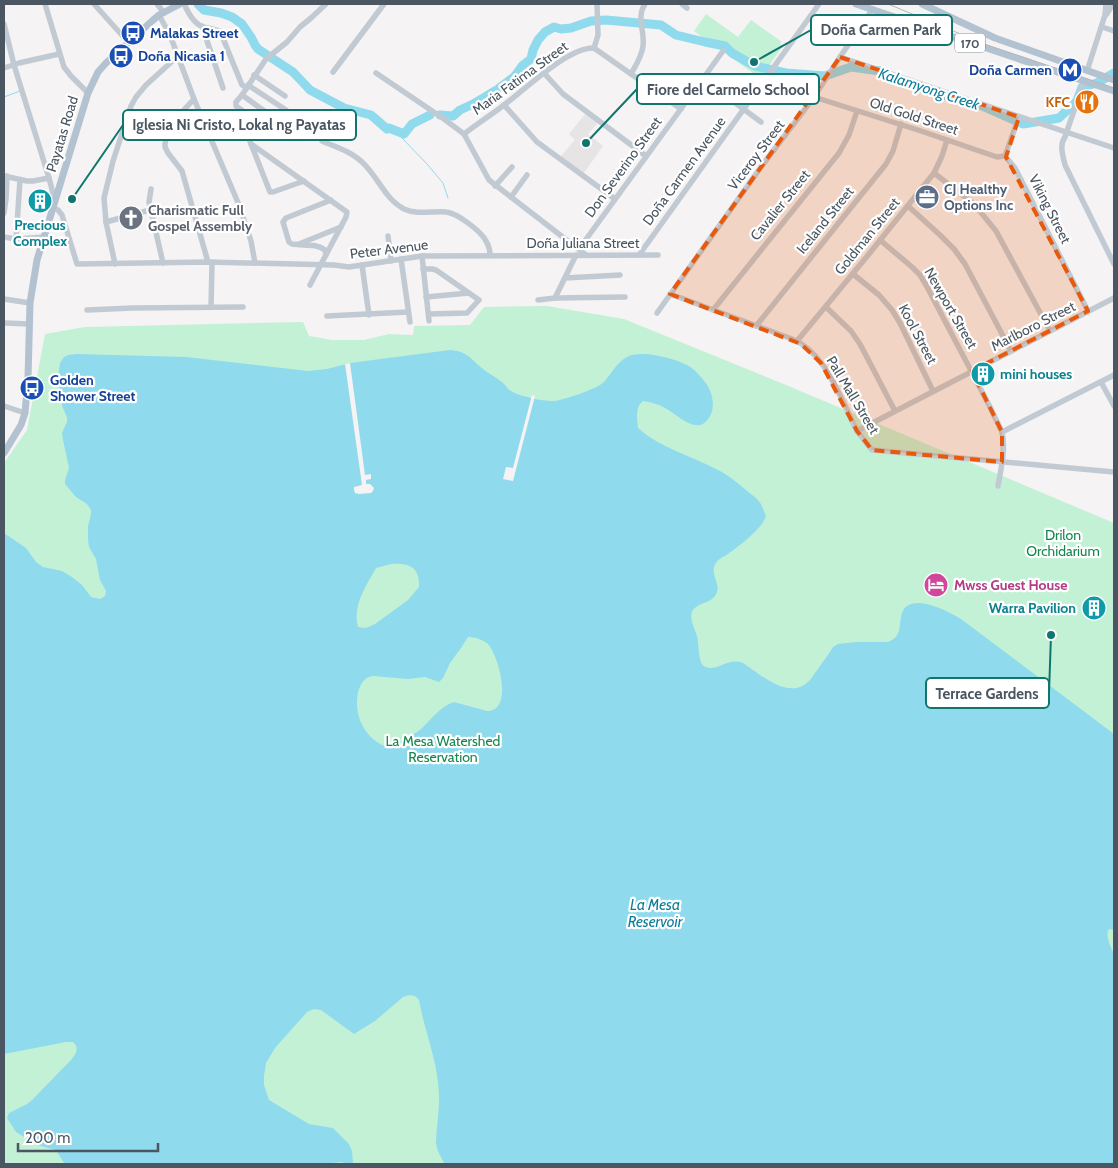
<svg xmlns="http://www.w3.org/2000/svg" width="1118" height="1168" font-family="Cabin,sans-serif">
<rect width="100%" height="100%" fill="#f5f3f3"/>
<polygon fill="#e6e4e5" points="586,113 598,123 588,134 603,146 583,174 561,156 575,140 569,134"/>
<g fill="#c3f1d5">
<polygon points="706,14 738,37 751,20 782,42 780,44 783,46 760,78 694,31"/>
<polygon points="547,306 624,319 786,385 1114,523 1114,1164 4,1164 4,463 27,430 45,334 85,327 303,322 309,336 332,340 364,340 389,334 413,335 414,326 470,325 484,307"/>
</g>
<path fill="#90daee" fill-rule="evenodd" d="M450,350c16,1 20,8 32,18 6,6 15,9 21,15 3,2 4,6 8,8 7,5 35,11 44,10 11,-2 42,-12 49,-19 7,-8 13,-20 23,-25 14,-8 52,2 65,11 6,5 11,11 15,17 5,7 8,20 4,29 -12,25 -31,2 -46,-6 -7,-4 -14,-6 -22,-7 -8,6 -6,17 -5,27 22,20 54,28 80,42 14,7 26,19 38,28l5,6 5,12c-4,13 -27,30 -38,38 -4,3 -9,4 -12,9 -7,10 4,19 1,29 -4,12 -17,9 -24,18 -5,7 2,19 4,26 2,8 1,18 4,26 1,3 2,4 5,5 11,5 22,-10 37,-4 18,12 47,39 67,17l20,-28 3,-5 5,-3 18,-2h32c15,-6 10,-16 14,-29 8,-22 46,-2 59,6l153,115v196l-4,-1 -2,1c-2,9 3,17 6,24v210h-669c-4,-6 -8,-14 -9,-21 0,-14 3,-28 3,-42 1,-35 -14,-67 -20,-101l-4,-4 -6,-1 -6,2 -28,24 -21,13 -33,-24 -7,-1 -7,3 -32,36 -9,15 -2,13v9l5,15 40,24 24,4 16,16 3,7 1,12 -6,1 -6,-2 -17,2h-260v-1l-8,-13 -19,-5 -21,-13 -9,-14 2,-5 18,-9 5,-4 39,-40c5,-6 9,-12 2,-18h-7l-62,12v-521l22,15 10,14 7,5 19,4 10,6 10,8 9,12 9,2 5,-3 1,-5 -6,-11 -4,-21 -7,-12 -1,-8v-13l3,-12v-4l-4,-6 -11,-7 -11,-13v-4l4,-12 -6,-28 -1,-7 5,-11v-5l-5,-11v-11l-4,-11v-7l2,-14 4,-6 4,-2 8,-1 110,3 122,14 19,-2 23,-6zM391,564c18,-1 29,3 28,23l-11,13 -33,24 -9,4 -8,-1c-6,-21 8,-41 18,-59zM468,637c7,0 13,2 19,6 12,12 27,68 0,68l-33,-9c-14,4 -23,18 -33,27 -10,8 -24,14 -36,17 -22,-8 -33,-35 -26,-57 3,-7 6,-12 14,-13l35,3 17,-2 14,5 4,-4 7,-15 11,-15z"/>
<g fill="#f5f3f3">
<polygon points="350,363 365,475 371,474 371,479 366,480 366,484 370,484 374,488 373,491 371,493 359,494 355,493 354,490 354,487 362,485 345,364"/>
<polygon points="532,395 535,396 513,481 503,479 506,467 513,468"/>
</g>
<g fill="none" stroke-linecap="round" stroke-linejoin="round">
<g stroke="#90daee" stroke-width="1">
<polyline points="4,97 20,91"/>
<polyline points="399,132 402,138 427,164 443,183 448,198"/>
</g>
<g stroke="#90daee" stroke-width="9">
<polyline points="198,4 204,10 221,13 232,17 242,24 251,37 255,45 258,49 293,72 310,90 344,108 371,115 387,129 389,128 404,134 412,124 430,115"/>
<polyline points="904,81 929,91 958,99"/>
<polyline points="982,106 1023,124 1059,118 1077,101 1082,87 1097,83 1114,73"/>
<polyline points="440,115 453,116 460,110 473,104 498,89 515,76 523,65 531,59 533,50 538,40 545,32 554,27 561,29 571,28 591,21 606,20 661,25 676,35 705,42 725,46 732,53 755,66 786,73 825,76 851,67 880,71"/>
</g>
<g stroke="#c1cad2" stroke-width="5.5">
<polyline points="45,4 64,67 71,76 88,93"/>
<polyline points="94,4 129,43"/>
<polyline points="157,4 164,13"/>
<path d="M184,4c4,8 9,19 19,23 6,1 11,2 17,4l22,54 5,3"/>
<polyline points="682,4 687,8"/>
<polyline points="159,15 170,35 194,99 239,205 251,241 255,263"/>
<polyline points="1106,15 1110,9 1112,4"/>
<polyline points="4,24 14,65 49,178 55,201"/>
<polyline points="202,26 223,88"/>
<polyline points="1102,27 1114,31"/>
<polyline points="594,48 681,109"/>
<polyline points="594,48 598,35 597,4"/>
<polyline points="840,57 1114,148"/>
<polyline points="4,68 19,63 59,54"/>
<polyline points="1087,71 1105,15 1106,4"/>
<polyline points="333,72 384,4"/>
<polyline points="376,73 444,119 464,134 489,180 586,255"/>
<polyline points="544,73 563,94 646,156"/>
<path d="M631,74c5,-9 11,-18 12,-28 2,-15 -7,-29 2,-42"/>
<polyline points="254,75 285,96"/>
<polyline points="703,79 761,122"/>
<path d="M1084,81l-19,56c-6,8 -2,19 0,28l49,99"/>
<polyline points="248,85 286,110"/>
<polyline points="242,95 277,120"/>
<polyline points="814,97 921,131 997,157 1005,156"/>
<polyline points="194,99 170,125 167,133 165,144 165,147 168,153 182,171 208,262"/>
<polyline points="504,105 537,142 615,199"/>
<polyline points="1019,117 1005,156 1015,168 1088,311"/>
<polyline points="242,121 270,192 273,192 304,181"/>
<polyline points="273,133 236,106 236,102 242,95 266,59 287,42 300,27 311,18 326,4"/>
<path d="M464,134c13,-10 27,-19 40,-29 22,-16 64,-58 90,-57"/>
<path d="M322,141c14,6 30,11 41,22 15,14 22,36 41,46 13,6 28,2 42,3 11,1 35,19 40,29 3,5 4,9 4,14"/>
<polyline points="251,144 347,212 346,217 310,285"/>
<polyline points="934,173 974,204 996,231 1050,331"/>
<polyline points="4,176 27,181 33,181 49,178"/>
<polyline points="495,186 512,167"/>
<polyline points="151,189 149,202 163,263"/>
<polyline points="511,197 527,175"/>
<polyline points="908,206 940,235 954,249 965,264 1011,351"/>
<polyline points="53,207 58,210 62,215 77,264 208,262 334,265 349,267 422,256 658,255"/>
<polyline points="4,213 6,199 7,176"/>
<polyline points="106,222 150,210"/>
<polyline points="388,236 391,261"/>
<polyline points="4,237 16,239 44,237"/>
<polyline points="16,239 20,180"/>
<path d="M880,240l32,27 8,8 6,10 63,120 13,27c4,18 -1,36 -4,54"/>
<polyline points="299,244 341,227"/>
<polyline points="579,249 723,51"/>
<path d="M326,255l-1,-5c-9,-7 -22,-4 -33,-6l-3,-2 -6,-20 3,-4 45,-18"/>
<polyline points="639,255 819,4"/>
<polyline points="422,256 429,321"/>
<polyline points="401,259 410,322"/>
<polyline points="115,264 106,222 104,198 113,161 131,106 136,97 146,85 178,56"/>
<polyline points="362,265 369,315"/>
<polyline points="423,269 432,269 436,270 479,300 467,313 429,314"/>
<polyline points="853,274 879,295 892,310 900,323 933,391"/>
<polyline points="565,278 620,275"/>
<path d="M670,294l122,45c30,12 44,49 57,75 3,6 5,13 9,18 4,6 9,12 14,18l242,22"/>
<polyline points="426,297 469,293"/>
<polyline points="555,298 576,255"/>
<polyline points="4,299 30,303"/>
<polyline points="538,300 555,298 625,297"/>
<polyline points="211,307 212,263"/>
<polyline points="826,307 851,331 860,344 895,411"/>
<polyline points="87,310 132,308 243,307"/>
<polyline points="713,310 839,153 849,135 857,111"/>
<polyline points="657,313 761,167 814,97 840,57 872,10"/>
<polyline points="327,316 408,312"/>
<polyline points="4,323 29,324"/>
<polyline points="756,326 886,164 893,151 901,124"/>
<polyline points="797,341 869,254 934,173 942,156 947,140"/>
<polyline points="1101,382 1114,406"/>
<polyline points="4,406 25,413"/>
<polyline points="857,431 1114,298"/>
<polyline points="1002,432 1114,375"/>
</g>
<g stroke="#b3c2d1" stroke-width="7">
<polyline points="856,4 1114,91"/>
<polyline points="922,4 995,38 1114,80"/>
<polyline points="4,453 21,425 25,413 28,378 30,303 37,260 88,93 98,72 106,63 152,21 159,15 180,4"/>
</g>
<polyline stroke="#b5b8bd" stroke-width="1" points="888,4 987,45 1114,88"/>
</g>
<path fill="#e8590c" fill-opacity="0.2" stroke="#e8590c" stroke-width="4" stroke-dasharray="10 6" stroke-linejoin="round" d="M840,57l179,60 -13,40 82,154 -116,60 30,61v30l-130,-12 -15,-19 -36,-68 -20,-19 -131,-50z"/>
<defs>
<symbol id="bus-disc" viewBox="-11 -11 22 22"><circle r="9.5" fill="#1a4fb4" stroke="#fff"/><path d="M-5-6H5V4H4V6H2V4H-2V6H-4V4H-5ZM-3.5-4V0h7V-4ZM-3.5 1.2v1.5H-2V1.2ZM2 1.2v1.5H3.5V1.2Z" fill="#fff"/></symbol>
<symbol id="metro-disc" viewBox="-11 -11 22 22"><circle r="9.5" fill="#1a4fb4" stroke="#fff"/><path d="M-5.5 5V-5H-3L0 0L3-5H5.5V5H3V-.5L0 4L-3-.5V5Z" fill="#fff"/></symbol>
<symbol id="restaurant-disc" viewBox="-11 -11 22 22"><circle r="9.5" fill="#e8710a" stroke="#fff"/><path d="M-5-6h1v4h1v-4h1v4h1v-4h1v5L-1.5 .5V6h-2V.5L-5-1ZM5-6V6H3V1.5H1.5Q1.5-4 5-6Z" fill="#fff"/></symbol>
<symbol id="office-disc" viewBox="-11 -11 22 22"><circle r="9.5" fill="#5c6f8a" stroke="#fff"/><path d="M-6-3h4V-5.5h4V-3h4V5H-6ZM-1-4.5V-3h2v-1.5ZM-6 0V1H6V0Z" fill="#fff"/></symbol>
<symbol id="building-disc" viewBox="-11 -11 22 22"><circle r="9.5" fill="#0f9aa8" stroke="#fff"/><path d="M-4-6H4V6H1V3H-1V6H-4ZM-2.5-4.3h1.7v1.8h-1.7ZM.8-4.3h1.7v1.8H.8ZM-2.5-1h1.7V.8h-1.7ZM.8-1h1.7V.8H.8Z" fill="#fff"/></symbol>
<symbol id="church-disc" viewBox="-11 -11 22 22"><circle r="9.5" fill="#6b7280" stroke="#fff"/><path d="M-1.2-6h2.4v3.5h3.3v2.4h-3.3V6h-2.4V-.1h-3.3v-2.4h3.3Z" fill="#fff"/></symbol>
<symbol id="hotel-disc" viewBox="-11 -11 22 22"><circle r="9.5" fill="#d1479c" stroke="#fff"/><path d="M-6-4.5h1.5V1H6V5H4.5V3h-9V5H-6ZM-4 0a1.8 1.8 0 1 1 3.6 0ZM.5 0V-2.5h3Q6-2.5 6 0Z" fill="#fff"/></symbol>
</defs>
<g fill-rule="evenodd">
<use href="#bus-disc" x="119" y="19" width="28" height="28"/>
<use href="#bus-disc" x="107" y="42" width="28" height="28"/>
<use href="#metro-disc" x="1056" y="56" width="28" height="28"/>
<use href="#restaurant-disc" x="1073" y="88" width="28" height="28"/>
<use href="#office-disc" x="913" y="183" width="28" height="28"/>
<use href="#building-disc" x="26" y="187" width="28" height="28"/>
<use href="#church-disc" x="117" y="204" width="28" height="28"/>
<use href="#building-disc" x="969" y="360" width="28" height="28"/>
<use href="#bus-disc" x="18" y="374" width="28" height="28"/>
<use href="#hotel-disc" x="922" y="571" width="28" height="28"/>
<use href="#building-disc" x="1080" y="594" width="28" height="28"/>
</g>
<g text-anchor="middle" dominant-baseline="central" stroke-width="4.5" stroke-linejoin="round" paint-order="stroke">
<rect fill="#fff" stroke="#808990" stroke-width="1" x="955" y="33.5" width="30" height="19" rx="4"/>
<g font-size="12" font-weight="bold" fill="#4a5661">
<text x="970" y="43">170</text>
</g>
<g font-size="14" font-weight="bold" fill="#164399" stroke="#fff" text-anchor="start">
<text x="150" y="33">Malakas Street</text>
<text x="138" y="56">Doña Nicasia 1</text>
<text x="1052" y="70" text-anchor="end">Doña Carmen</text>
<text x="50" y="380">Golden<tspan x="50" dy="16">Shower Street</tspan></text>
</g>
<g font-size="14" fill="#4a5661" stroke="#fff">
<text transform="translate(520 78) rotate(-36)">Maria Fatima Street</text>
<text transform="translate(914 116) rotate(18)">Old Gold Street</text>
<text transform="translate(62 134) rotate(-73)">Payatas Road</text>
<text transform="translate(756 155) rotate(-53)">Viceroy Street</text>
<text transform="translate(623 167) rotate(-54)">Don Severino Street</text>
<text transform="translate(684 171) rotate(-54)">Doña Carmen Avenue</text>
<text transform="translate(780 205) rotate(-51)">Cavalier Street</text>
<text transform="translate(1050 209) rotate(63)">Viking Street</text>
<text transform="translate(825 220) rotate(-51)">Iceland Street</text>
<text transform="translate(867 236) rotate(-51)">Goldman Street</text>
<text x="583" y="243">Doña Juliana Street</text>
<text transform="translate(389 249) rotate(-7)">Peter Avenue</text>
<text transform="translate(951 308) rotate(60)">Newport Street</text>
<text transform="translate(1033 326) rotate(-27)">Marlboro Street</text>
<text transform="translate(918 334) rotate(62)">Kool Street</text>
<text transform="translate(853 395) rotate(59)">Pall Mall Street</text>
</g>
<g font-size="14" font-weight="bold" fill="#c56008" stroke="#fff" text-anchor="end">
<text x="1070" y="102">KFC</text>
</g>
<g font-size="14" font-weight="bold" fill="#4e5e75" stroke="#fff" text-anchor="start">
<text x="944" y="189">CJ Healthy<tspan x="944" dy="16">Options Inc</tspan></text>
</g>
<g font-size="14" font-weight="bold" fill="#5b616d" stroke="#fff" text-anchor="start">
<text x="148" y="210">Charismatic Full<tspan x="148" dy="16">Gospel Assembly</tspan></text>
</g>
<g font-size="14" font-weight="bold" fill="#0d838f" stroke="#fff">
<text x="40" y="225">Precious<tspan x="40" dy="16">Complex</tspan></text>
<text x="1000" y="374" text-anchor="start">mini houses</text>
<text x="1076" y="608" text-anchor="end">Warra Pavilion</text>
</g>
<g font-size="14" fill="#17864f" stroke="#fff">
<text x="1063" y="535">Drilon<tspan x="1063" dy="16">Orchidarium</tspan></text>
<text x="443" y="741">La Mesa Watershed<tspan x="443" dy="16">Reservation</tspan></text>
</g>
<g font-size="14" font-weight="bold" fill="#b23c85" stroke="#fff" text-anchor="start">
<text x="954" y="585">Mwss Guest House</text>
</g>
<g font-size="15" font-style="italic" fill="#0c7c9b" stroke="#fff">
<text transform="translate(929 89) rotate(18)">Kalamyong Creek</text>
<text x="655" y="905">La Mesa<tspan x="655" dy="17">Reservoir</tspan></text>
</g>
</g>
<path fill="none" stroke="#0f766e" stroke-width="2" d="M754 62L811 30M586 143L637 89M72 199L123 125M1051 635L1049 693"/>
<g fill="#0f766e" stroke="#fff" stroke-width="2">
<circle cx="754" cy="62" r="5"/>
<circle cx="586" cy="143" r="5"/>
<circle cx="72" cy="199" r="5"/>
<circle cx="1051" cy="635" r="5"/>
</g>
<g fill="#fff" stroke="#0f766e" stroke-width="2">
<rect x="811" y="15" width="141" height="30" rx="5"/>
<rect x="637" y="74" width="182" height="30" rx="5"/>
<rect x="123" y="110" width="233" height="30" rx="5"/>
<rect x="926" y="678" width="123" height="30" rx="5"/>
</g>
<g font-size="15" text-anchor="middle" font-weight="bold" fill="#4a5661">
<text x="881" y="35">Doña Carmen Park</text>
<text x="728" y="95">Fiore del Carmelo School</text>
<text x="239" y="130">Iglesia Ni Cristo, Lokal ng Payatas</text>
<text x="987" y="699">Terrace Gardens</text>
</g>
<rect width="1118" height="1168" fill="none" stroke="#4a5661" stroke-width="10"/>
<path d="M18 1143v8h140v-8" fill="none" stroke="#4a5661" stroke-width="2.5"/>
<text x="25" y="1143" font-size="15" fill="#4a5661" stroke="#ffffff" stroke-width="4" paint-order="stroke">200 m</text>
</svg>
